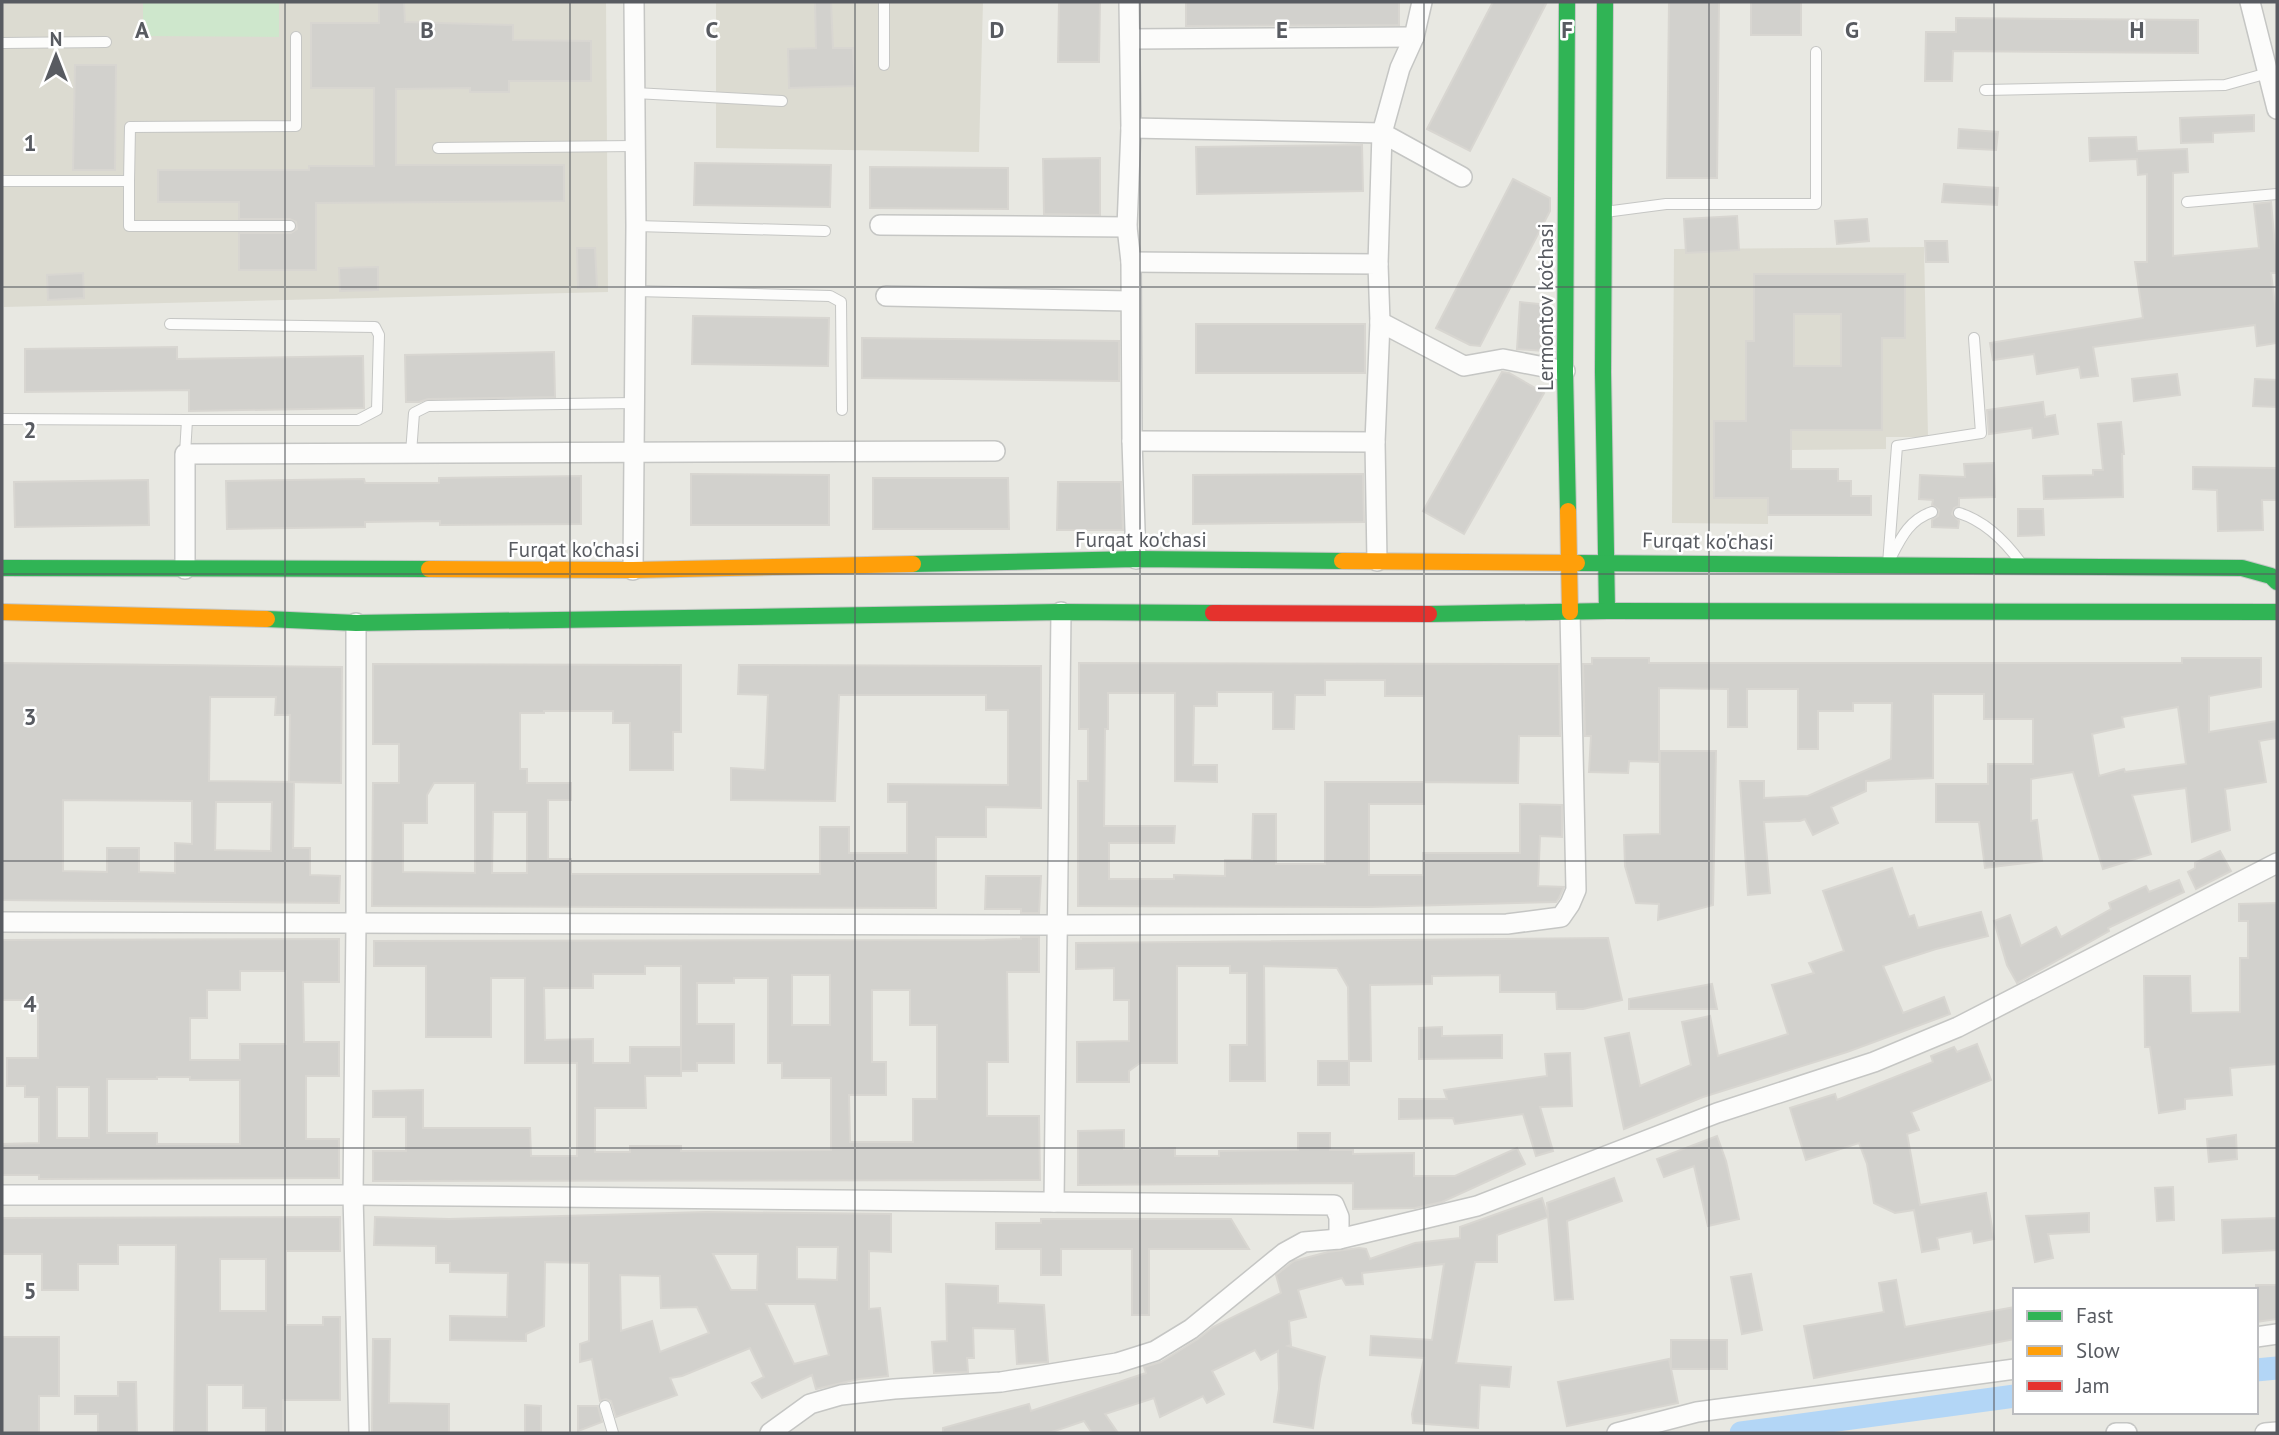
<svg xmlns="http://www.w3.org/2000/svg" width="2279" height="1435" font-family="'PT Sans',sans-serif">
<rect width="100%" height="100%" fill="#e8e8e2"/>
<g fill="#dcdbd1">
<polygon points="2,2 606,2 608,292 4,307"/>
<polygon points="716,2 983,2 979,152 716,148"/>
<polygon points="1924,247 1928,437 1886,437 1886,449 1791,450 1791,498 1768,499 1768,524 1672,523 1674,249"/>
</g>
<polygon fill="#cee7cc" points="143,2 279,2 279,37 143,36"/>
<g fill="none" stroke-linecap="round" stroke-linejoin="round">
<g stroke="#b3d6f6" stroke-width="23">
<polyline points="2256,1370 2277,1368"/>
<polyline points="1741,1433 2015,1396"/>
</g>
</g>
<g fill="#d2d1cd" stroke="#d8d6d1" stroke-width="2" fill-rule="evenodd">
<polygon points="379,2 404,2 405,22 513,25 513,40 591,41 591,81 509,81 509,92 470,92 470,88 396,89 396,165 564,165 564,201 316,203 316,270 239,270 239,233 291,233 297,229 296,222 290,219 239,219 239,202 158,202 158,170 309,170 309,166 374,166 374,88 311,88 311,23 379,23"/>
<polygon points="815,2 831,2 833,48 853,48 855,86 789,88 788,49 816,48"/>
<polygon points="1059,2 1100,2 1099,62 1058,62"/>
<polygon points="1186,2 1399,2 1399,25 1186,26"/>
<polygon points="1493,2 1547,2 1470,151 1427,129"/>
<polygon points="1669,2 1719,2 1717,178 1667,178"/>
<rect x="1751" y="2" width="50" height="33"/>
<polygon points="1956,18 2198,20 2198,53 1953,51 1952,81 1925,81 1926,32 1956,32"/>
<polygon points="75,65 116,65 115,170 73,170"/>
<polygon points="2254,115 2254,131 2213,133 2213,142 2181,143 2180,118"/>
<polygon points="1959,129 1998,132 1996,150 1958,148"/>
<polygon points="2136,137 2137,151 2187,149 2188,172 2173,173 2173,256 2259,248 2254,204 2271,202 2277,267 2277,273 2271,273 2277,320 2277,343 2257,346 2255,325 2093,347 2098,376 2081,378 2079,367 2037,374 2034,354 1993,360 1990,343 2143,318 2135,262 2147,262 2147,174 2138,175 2137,159 2090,161 2089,138"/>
<polygon points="1362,145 1363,191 1197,194 1196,147"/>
<polygon points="1100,158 1100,215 1044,214 1043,159"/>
<polygon points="695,163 831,165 830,207 694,205"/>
<polygon points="870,167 1008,168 1008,209 870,208"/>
<polygon points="1513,179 1550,198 1550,211 1480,346 1470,345 1436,328"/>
<polygon points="1944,184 1998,188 1997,205 1942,202"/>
<polygon points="1737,216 1739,250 1686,253 1684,219"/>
<polygon points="1867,219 1869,241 1837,244 1835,221"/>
<polygon points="1925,241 1947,241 1948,262 1926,262"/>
<polygon points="577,248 595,248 597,287 578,288"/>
<polygon points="378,267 378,290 340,291 339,268"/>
<polygon points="83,273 84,298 48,300 47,275"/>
<path d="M1754,274h151v64h-23v92h-91v39h47v12h13v15h20v19h-103v-17h-54v-77h32v-80h8zM1794,314h47v52h-47z"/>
<polygon points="1520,302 1548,305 1544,351 1517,349"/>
<polygon points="693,316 829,318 828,366 692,364"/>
<rect x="1196" y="324" width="169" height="49"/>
<polygon points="862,338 1119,341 1119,381 862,378"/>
<polygon points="177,347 177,359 363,356 364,408 189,411 189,390 25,392 25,349"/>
<polygon points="554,352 555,397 428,399 419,402 406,402 405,355"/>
<polygon points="1502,372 1509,373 1544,393 1464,534 1423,511"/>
<polygon points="2177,374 2180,395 2134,401 2132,379"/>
<polygon points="2255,379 2277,380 2277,407 2253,406"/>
<polygon points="2043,402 2045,417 2055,415 2058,434 2033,438 2032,428 1989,434 1987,410"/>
<polygon points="2121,422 2124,454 2122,454 2123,497 2044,499 2043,476 2093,475 2093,470 2103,470 2098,424"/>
<polygon points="1994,463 1995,497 1959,498 1959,506 1954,508 1952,514 1959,521 1958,528 1932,527 1932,520 1938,516 1939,510 1932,505 1933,500 1919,499 1920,475 1965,477 1964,464"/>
<polygon points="2193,467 2277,468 2277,500 2262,500 2263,530 2218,531 2217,490 2193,489"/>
<polygon points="691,474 829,475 829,525 691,525"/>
<polygon points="1363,474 1364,522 1193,524 1193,475"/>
<polygon points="581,476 581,524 440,525 440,521 365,522 365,527 227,529 226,481 364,479 365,483 439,483 439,478"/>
<polygon points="873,478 1008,478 1009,529 873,529"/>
<polygon points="148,480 149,525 15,527 14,482"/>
<polygon points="1058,482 1121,482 1123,530 1057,530"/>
<polygon points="2018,509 2043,509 2044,535 2018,536"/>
<path d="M1592,658h57v5h533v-5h79v29l-52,9v36l68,-11v17l-18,3 7,41 -41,7 5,41 -38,12 -6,-54 -54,7 19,59 -48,15 -30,-97 -42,7v42l6,-1 5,41 -57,7 -6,-46h-43v-38h52v-20h45v-45h-49v-25h-51v84l-67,3v10l-35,16 7,16 -25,12 -8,-16 -5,2 -36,1 6,71 -22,2 -8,-114h24v17l44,-2 83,-37 1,-56h-39v8h-35v38h-20v-60h-51v38h-19v-38l-69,-1v74l-30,-1 -1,12 -39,-1 2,-36h-6l-2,-72h9zM2178,707l8,57 -61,8 -1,-3 -25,7 -7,-42 32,-7 -2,-10z"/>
<path d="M2,663l340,4 -1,116 -52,-1 1,-67h-15l1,-18h-66l-1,84 85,1 -1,66h17v27l30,1 -1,27 -337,-3zM63,800l129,1v43l-17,-1v30l-36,-1v-24h-32v24l-44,-1zM216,802h56l-1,49 -56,-1z"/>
<path d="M1079,663l480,1 1,72h-41l-1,47 -94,-1v22h-55v71h54v-22h97v-49l42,1v32l-22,-1 -2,50 26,1 -5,11 -3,4 -187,5 -291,-1v-125h10v-52h-9zM1325,680h60v16h39v86h-99v82h-49v-50h-23l-1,46h-27v16l-51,-1v4h-65v-36h65l1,-17h-71l1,-97h3v-36h67v88l42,1v-17h-24l1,-59h23v-14h56v37h21l1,-34h30z"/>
<path d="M373,664l308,1v67h-8v38h-43v-47h-17v-12h-69v2h-24v56h7v14h44v17h-23v59h23v15h249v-47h29v26h58v-51h-19v-18l120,1v-75h-22v-15h-147l-4,106 -104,-1v-32l34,2 3,-75 -30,-1 1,-29 302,1v142l-55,-1v30h-50v71l-564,-2 1,-123h26v-39h-26zM434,783h41v90l-72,-1v-49h24v-28zM493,812h34v61h-35z"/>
<polygon points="1660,751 1716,751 1713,905 1658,920 1659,904 1636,903 1625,866 1624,835 1660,834"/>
<polygon points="2220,851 2231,871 2196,889 2188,872 2195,868 2195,863"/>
<polygon points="1892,868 1909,917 1914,915 1918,928 1981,912 1988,936 1936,949 1883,966 1903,1013 1944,997 1950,1014 1847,1052 1703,1097 1624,1129 1605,1038 1629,1033 1640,1086 1691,1065 1682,1022 1710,1016 1718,1056 1788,1034 1772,985 1814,973 1809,963 1844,951 1823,891"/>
<polygon points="986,876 1041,876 1039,913 1021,913 1021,909 985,909"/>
<polygon points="2179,880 2184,892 2108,928 2109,931 2017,983 2007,965 1994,921 2010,915 2021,946 2056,927 2061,937 2111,909 2109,903 2146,886 2149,892"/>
<polygon points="2277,903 2277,1064 2230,1068 2232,1095 2185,1099 2185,1109 2159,1113 2150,1047 2145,1047 2144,976 2190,976 2191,1013 2240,1012 2240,958 2248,958 2248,921 2239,921 2239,904"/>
<path d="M1021,937h18v35h-32l1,90h-21v54h52l1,64 -667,1v-30h33v-34h-33v-26l50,-1v38h107l1,28h46v-93h-52v-85h-34v59h-65v-71h-52v-25l611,-1 36,-1zM645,966h36v81h-51v16h-37v-24l-48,1 -1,-52h49v-14h52zM792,975h38v50h-38zM734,978h34v85h14v15h49v72l-150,1v-5h-51v6h-35v-44h51l-1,-32h36v-29v24h16v-8h37v-39h-37v-41h37zM872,990h38v35h27v74h-24v43h-63l-1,-47h37v-33h-14z"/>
<polygon points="1608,938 1622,1000 1583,1009 1557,1009 1556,992 1500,992 1500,975 1432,976 1432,984 1370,985 1371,1061 1349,1061 1348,987 1337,968 1264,966 1265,1081 1230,1081 1230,1045 1247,1045 1247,973 1230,973 1230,966 1177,966 1177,1063 1140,1063 1129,1071 1129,1082 1077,1082 1077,1042 1129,1041 1129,1000 1114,1000 1114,968 1076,969 1076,943"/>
<path d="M339,939v43h-36l1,60h35v34h-33v63h33v39l-300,1v-4h-37v-31l37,-1v-46h-14v-11h-18v-28h31v-58h-36v-60zM240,971h46v73h-46v16h-50v-42h17v-28h33zM157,1077h33v3h50v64h-83v-11h-50v-54h50zM57,1087h32v51h-32z"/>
<polygon points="1712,984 1717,1009 1629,1009 1629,999"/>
<polygon points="1442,1027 1442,1036 1502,1035 1502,1058 1419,1059 1419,1028"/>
<polygon points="1977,1044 1991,1080 1911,1112 1919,1130 1907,1134 1920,1205 1986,1193 1994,1239 1974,1243 1972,1231 1937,1238 1939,1249 1922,1252 1914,1210 1895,1213 1874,1203 1867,1164 1859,1143 1806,1160 1790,1108 1835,1094 1837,1100 1933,1062 1931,1056 1954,1047 1957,1052"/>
<polygon points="1570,1053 1572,1106 1540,1107 1553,1151 1536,1156 1523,1114 1455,1124 1453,1118 1399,1119 1399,1099 1447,1099 1444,1090 1547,1076 1545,1054"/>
<rect x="1318" y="1061" width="31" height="24"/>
<polygon points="1124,1130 1124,1149 1175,1148 1175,1156 1219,1156 1219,1151 1298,1150 1298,1133 1330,1133 1330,1150 1353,1150 1353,1154 1414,1153 1414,1176 1455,1176 1517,1148 1525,1164 1442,1202 1415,1208 1353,1209 1353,1183 1078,1185 1078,1131"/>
<polygon points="2236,1135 2237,1159 2209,1162 2207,1139"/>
<polygon points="1717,1136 1726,1161 1739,1219 1708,1226 1694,1166 1664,1177 1657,1159"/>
<polygon points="1614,1178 1622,1201 1567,1221 1573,1299 1555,1300 1547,1203"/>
<polygon points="2173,1187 2174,1220 2157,1221 2155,1188"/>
<polygon points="1542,1198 1548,1217 1497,1235 1497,1262 1475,1262 1456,1363 1511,1367 1509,1387 1480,1385 1478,1428 1413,1423 1412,1414 1424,1358 1370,1355 1371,1336 1432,1340 1444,1264 1362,1273 1363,1284 1346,1285 1342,1278 1298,1290 1306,1317 1289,1321 1291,1345 1288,1346 1325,1357 1320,1379 1313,1428 1274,1422 1279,1389 1278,1351 1261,1360 1255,1350 1212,1371 1224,1394 1207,1403 1203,1396 1160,1417 1154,1398 1105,1414 1118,1433 1092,1433 1084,1421 1049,1433 943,1433 943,1428 1029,1404 1031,1411 1146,1373 1144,1367 1161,1362 1198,1339 1213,1327 1281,1293 1276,1275 1294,1261 1328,1252 1359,1248 1366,1249 1370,1259 1415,1243 1460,1238 1460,1227"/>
<path d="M706,1212l185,2v38l-22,-1v58l11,-1 8,68 -29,3 -43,10 -4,-14 -50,23 -10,-15 12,-6 -14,-29 -68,28 -12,2 7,17 -61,22 -5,-16 -5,-2 -6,2 -8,-42 -12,3v-18l9,-3v-78l-44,-1 -1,64 -18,8v7l-76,-1v-24l57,1 1,-44 -58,-1v-9h-14v-17l-62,-1 1,-28 74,2zM797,1247h41l-1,33 -40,-1zM713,1254h45l-1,36h-26zM620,1275l40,1 1,32 36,-1 12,26 -49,19 -8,-31 -31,10zM766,1304h49l14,51 -35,9z"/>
<polygon points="2089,1213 2089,1232 2048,1234 2053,1258 2035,1262 2026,1216"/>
<path d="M340,1217v34h-54v74h37v-8h17v83h-57v33h-17v-25h-23v-23h-36v48h-33l2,-188h-58v19h-40v26h-36v-36h-40v-36zM220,1259h46v52h-46z"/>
<polygon points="2277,1218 2277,1250 2223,1253 2222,1220"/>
<polygon points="1041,1219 1231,1219 1249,1249 1149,1249 1149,1315 1132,1315 1132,1249 1061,1249 1061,1275 1041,1275 1041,1249 996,1249 996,1223 1041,1223"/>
<polygon points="1751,1274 1762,1330 1742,1334 1731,1277"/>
<polygon points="1896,1280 1905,1327 2015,1307 2015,1339 1814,1378 1804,1326 1884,1312 1879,1283"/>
<polygon points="946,1284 998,1286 998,1303 1044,1305 1048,1362 1017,1364 1015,1329 973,1328 974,1358 967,1358 968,1372 934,1373 932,1342 947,1341"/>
<polygon points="2256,1285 2277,1285 2277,1319 2256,1322"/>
<polygon points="2,1337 59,1337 59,1396 39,1396 39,1433 2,1433"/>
<polygon points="373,1339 390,1339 389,1403 449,1404 449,1433 372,1433"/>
<rect x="1671" y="1340" width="56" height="29"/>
<polygon points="1669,1359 1678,1403 1567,1426 1558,1382"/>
<polygon points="118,1382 136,1382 137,1433 98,1433 98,1414 75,1414 75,1396 118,1396"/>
<polygon points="525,1405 541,1406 541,1433 525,1433"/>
<polygon points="578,1406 598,1406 602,1422 578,1431"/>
</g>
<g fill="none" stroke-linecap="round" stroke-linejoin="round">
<defs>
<g id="lane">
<polyline points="884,2 884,65"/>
<polyline points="2,43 106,42"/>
<polyline points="1985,90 2225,85 2268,73"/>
<polyline points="635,93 782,101"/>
<polyline points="438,148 635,146"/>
<polyline points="2,181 129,181 130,127 296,126 296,37"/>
<polyline points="129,181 129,226 290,226"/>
<polyline points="2187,202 2277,194"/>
<polyline points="1605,212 1666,204 1816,204 1816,52"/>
<polyline points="636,226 825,231"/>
<polyline points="636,291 830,296 841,302 842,410"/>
<polyline points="170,324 375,327 379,335 377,410 358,420 187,420 185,454"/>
<polyline points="2,419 187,420"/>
<polyline points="411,453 414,413 428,406 635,403"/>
<path d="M1959,513c26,8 46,28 62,50"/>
<path d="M1889,561c11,-21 19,-41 43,-49"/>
<polyline points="1888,564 1897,446 1981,433 1974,338"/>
<polyline points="605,1406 613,1433"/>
</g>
<g id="street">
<polyline points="1129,2 1131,128 1127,227 1131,262 1132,441 1136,559"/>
<polyline points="2250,2 2277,109"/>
<polyline points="1130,39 1414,37"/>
<polyline points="1131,128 1382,133 1400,68 1414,37 1422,2"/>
<polyline points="880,225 1127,227"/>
<polyline points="1131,262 1378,264 1380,322 1375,442 1377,561"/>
<polyline points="1378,264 1382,133 1462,177"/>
<polyline points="886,296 1130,301"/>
<polyline points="1380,322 1464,366 1503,359 1565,371"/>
<polyline points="1132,441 1375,442"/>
<polyline points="185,569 185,454 995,451"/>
<polyline points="633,570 636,226 634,2"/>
<polyline points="356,623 356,923 353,1195 359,1433"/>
<polyline points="2,922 1058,925 1507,924 1561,917 1570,904 1576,890 1570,612"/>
<polyline points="2,1195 353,1195 1334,1205 1339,1217 1339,1239"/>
<polyline points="1054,1202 1061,612"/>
<polyline points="2256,1337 2277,1334"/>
<polyline points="770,1433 810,1404 841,1395 894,1389 1001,1382 1117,1363 1155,1351 1191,1329 1284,1253 1304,1242 1339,1239 1477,1206 1717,1113 1874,1062 1958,1027 2277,863"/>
<polyline points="1617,1433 1697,1412 2015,1369"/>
<polyline points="2116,1433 2127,1433"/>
<polyline points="2265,1433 2277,1432"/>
</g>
<g id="fast">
<polyline points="1567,2 1565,371 1568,511"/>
<polyline points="1605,2 1603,372 1607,611"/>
<polyline points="1577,563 2242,568 2271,576 2277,582"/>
<polyline points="913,564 1136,559 1342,561"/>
<polyline points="2,568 429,569"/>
<polyline points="1429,614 1607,611 2277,612"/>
<polyline points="267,619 356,623 1061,612 1213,613"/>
</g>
<g id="slow">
<polyline points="1568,511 1570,612"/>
<polyline points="1342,561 1577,563"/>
<polyline points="429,569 633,570 913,564"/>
<polyline points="2,612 267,619"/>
</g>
<polyline id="jam" points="1213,613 1429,614"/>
</defs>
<use href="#lane" stroke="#c5c6c4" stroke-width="12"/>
<use href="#street" stroke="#c5c6c4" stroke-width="22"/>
<use href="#fast" stroke="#c5c7c6" stroke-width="18"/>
<use href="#slow" stroke="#c5c7c6" stroke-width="18"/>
<use href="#jam" stroke="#c5c7c6" stroke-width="18"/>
<use href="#lane" stroke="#fcfcfb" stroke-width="10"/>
<use href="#street" stroke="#fcfcfb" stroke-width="19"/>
<use href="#fast" stroke="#30b455" stroke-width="16"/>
<use href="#slow" stroke="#ff9f0a" stroke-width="16"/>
<use href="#jam" stroke="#e5322d" stroke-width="16"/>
</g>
<path fill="none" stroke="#585b61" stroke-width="2" stroke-opacity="0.55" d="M285,2v1431M570,2v1431M855,2v1431M1140,2v1431M1424,2v1431M1709,2v1431M1994,2v1431M2,287h2275M2,574h2275M2,861h2275M2,1148h2275"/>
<g text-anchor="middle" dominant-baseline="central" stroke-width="5" stroke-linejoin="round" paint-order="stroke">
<g font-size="21" fill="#585b61" stroke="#fff">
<text transform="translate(1545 307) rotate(-90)">Lermontov ko’chasi</text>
<text x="1141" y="539">Furqat ko'chasi</text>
<text transform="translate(1708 541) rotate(1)">Furqat ko'chasi</text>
<text x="574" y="549">Furqat ko'chasi</text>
</g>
</g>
<g font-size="23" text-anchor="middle" font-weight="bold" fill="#585b61" stroke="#fff" stroke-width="5" stroke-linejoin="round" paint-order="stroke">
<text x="142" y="38">A</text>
<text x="427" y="38">B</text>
<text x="712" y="38">C</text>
<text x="997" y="38">D</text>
<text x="1282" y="38">E</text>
<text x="1567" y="38">F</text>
<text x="1852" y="38">G</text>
<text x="2137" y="38">H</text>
<text x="30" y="151">1</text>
<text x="30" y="438">2</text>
<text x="30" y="725">3</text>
<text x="30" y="1012">4</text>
<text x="30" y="1299">5</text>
</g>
<rect width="2279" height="1435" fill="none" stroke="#585b61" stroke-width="7"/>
<rect x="2013" y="1288" width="245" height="126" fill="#ffffff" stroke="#bcbdc0" stroke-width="2"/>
<rect x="2027" y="1311" width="35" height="10" fill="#30b455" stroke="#bcbdc0" stroke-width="2"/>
<text x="2076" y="1323" font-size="21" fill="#585b61">Fast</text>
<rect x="2027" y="1346" width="35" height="10" fill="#ff9f0a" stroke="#bcbdc0" stroke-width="2"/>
<text x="2076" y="1358" font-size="21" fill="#585b61">Slow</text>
<rect x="2027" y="1381" width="35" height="10" fill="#e5322d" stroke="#bcbdc0" stroke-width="2"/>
<text x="2076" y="1393" font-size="21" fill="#585b61">Jam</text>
<g transform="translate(56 56)" stroke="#ffffff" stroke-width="5" paint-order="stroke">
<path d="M0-5L12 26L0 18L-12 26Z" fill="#585b61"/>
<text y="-10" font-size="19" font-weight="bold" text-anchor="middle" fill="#585b61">N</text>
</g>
</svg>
